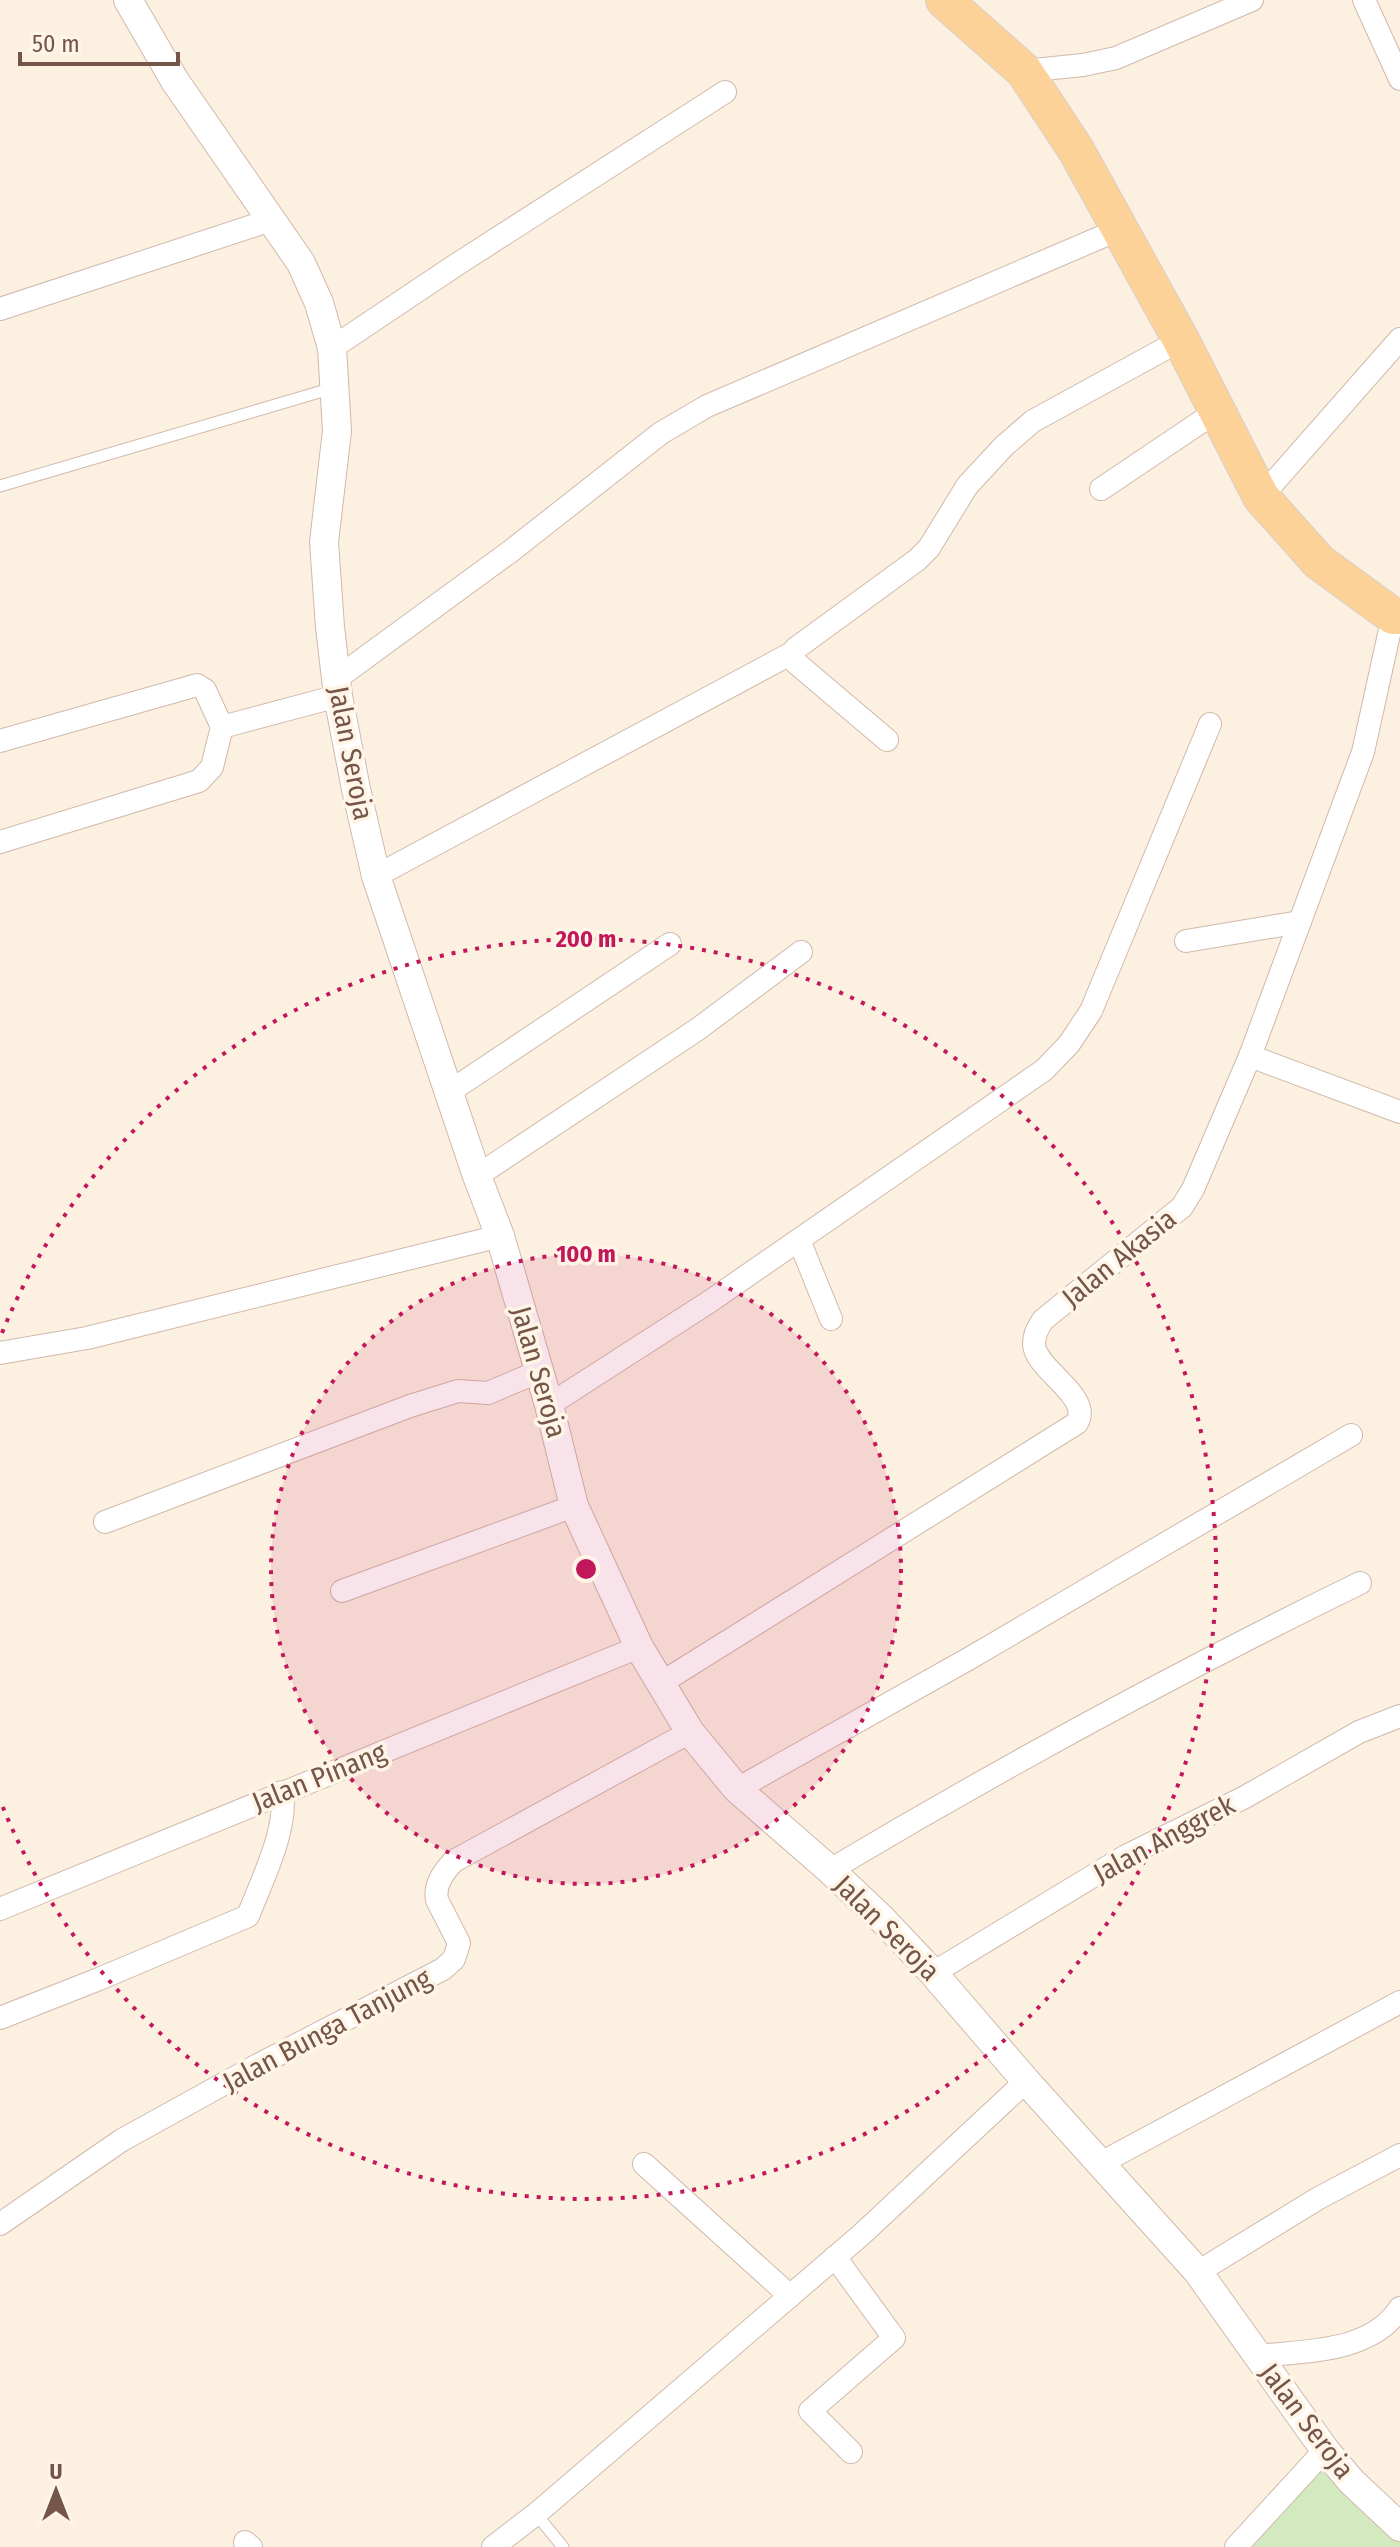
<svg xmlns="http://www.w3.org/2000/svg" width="1400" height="2547" font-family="'Fira Sans Condensed',sans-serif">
<rect width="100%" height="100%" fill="#fcf0e1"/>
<polygon fill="#d3eac0" points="1326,2460 1400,2532 1400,2547 1244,2547"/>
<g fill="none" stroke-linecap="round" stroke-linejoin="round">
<defs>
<g id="service">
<polyline points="0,486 333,388"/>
<polyline points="536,2514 563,2547"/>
</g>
<g id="minor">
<polyline points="1364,0 1400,79"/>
<polyline points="1024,71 1083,65 1116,58 1252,0"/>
<polyline points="0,309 271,220"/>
<polyline points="332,348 456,265 725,92"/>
<polyline points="1101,489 1217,411"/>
<polyline points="1261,497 1400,339"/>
<polyline points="336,679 511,551 661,433 707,406 1120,229"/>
<polyline points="887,740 795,662 792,657 795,649 917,560 929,548 967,486 1004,446 1033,421 1181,340"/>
<polyline points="0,741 197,685 205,690 222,727"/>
<polyline points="0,842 199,781 212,767 222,727 338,696"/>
<polyline points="376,876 792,653"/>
<polyline points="1186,941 1300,922"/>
<polyline points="1250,1056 1400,1112"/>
<polyline points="449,1092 670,944"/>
<polyline points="477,1176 698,1029 801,952"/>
<polyline points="799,1240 831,1319"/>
<polyline points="0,1353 87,1338 500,1236"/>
<polyline points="549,1405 709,1302 1044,1070 1069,1044 1091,1011 1210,724"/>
<polyline points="105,1522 410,1406 458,1391 488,1393 540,1371"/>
<polyline points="342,1591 574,1506"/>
<path d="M661,1683l416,-260c16,-27 -42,-53 -43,-79 0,-10 4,-16 9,-24l139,-113 11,-18 57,-133 113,-304 30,-136"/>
<polyline points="737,1789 970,1658 1351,1435"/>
<path d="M830,1870c173,-103 350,-199 530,-287"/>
<polyline points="0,1909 639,1647"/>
<polyline points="933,1973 1126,1856 1245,1797 1359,1732 1400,1716"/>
<path d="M0,2018l99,-39 149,-63c14,-36 40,-87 34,-124"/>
<polyline points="1101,2163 1400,2002"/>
<polyline points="644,2164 790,2296"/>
<path d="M0,2224l122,-84 136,-75 185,-96 11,-10 5,-16 -22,-43c-3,-15 7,-29 17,-39l236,-129"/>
<polyline points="835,2257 894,2338 810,2411 851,2452"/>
<polyline points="1198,2272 1317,2199 1400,2155"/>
<path d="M1257,2356c48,-5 114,-3 143,-48"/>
<polyline points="245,2542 251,2547"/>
<polyline points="493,2547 536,2514 861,2235 1026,2081"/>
<polyline points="1236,2547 1325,2450"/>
</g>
<polyline id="tertiary" points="128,0 175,81 301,263 319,303 332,348 337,431 324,542 330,627 338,696 356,789 376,876 477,1176 500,1236 549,1405 574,1506 639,1647 690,1732 737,1789 830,1870 883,1920 933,1973 1026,2081 1198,2272 1325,2450 1352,2482 1400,2527"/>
<polyline id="primary" points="944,0 1024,71 1076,150 1181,340 1261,497 1319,562 1393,616 1400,616"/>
</defs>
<use href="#service" stroke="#d0b9ab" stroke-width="13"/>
<use href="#minor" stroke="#d0b9ab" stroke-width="24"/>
<use href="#tertiary" stroke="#d0b9ab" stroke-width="30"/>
<use href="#primary" stroke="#d8cfcc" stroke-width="38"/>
<use href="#service" stroke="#fff" stroke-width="11"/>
<use href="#minor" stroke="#fff" stroke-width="22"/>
<use href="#tertiary" stroke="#fff" stroke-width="28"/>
<use href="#primary" stroke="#fdd298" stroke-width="36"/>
</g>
<circle cx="586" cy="1569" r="315" fill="#c2185b" fill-opacity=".12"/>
<g fill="none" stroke="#c2185b" stroke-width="4" stroke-dasharray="4 8">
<circle cx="586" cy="1569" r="315"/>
<path d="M2 1333A630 630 0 1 1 2 1805"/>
</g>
<g text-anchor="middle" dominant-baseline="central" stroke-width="7" stroke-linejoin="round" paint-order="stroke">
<g font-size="28" fill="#745548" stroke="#fff5e7">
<text transform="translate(351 753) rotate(79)">Jalan Seroja</text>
<text transform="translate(1119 1258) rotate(-39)">Jalan Akasia</text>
<text transform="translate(539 1372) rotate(74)">Jalan Seroja</text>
<text transform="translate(319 1777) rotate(-22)">Jalan Pinang</text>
<text transform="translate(1164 1839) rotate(-28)">Jalan Anggrek</text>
<text transform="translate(887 1928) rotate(45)">Jalan Seroja</text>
<text transform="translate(327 2030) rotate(-28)">Jalan Bunga Tanjung</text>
<text transform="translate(1307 2421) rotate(53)">Jalan Seroja</text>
</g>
</g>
<circle cx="586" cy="1569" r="12" fill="#c2185b" stroke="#fff5e7" stroke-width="4"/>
<g font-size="24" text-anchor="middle" font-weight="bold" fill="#c2185b" stroke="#fff5e7" stroke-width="7" stroke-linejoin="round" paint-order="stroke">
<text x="586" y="947">200 m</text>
<text x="586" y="1262">100 m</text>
</g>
<g transform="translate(56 2491)" stroke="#fff5e7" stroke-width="6" paint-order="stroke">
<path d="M0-6L14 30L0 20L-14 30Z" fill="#745548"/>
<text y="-12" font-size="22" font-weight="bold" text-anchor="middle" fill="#745548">U</text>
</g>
<path d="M20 52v12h158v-12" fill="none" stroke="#745548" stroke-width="4"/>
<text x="32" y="52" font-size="24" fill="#745548" stroke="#fff5e7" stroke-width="6" paint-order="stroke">50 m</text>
</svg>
